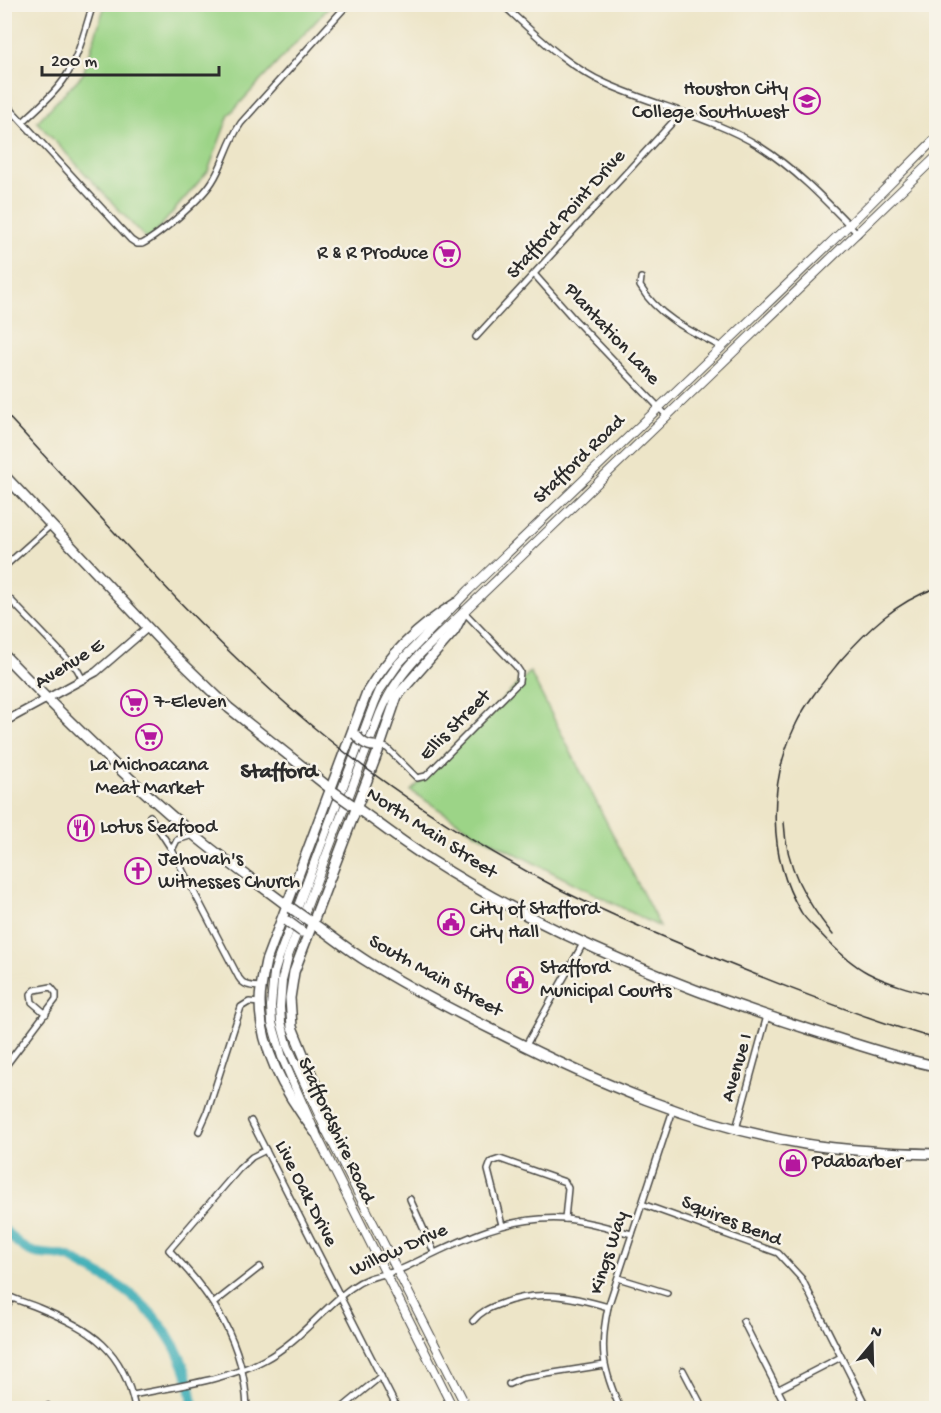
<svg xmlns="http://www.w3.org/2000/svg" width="941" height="1413" font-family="'Gochi Hand',sans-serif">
<rect width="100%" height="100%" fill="#f7f3e8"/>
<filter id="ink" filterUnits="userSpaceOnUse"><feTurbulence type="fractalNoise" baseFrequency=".0167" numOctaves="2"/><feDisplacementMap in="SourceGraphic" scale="12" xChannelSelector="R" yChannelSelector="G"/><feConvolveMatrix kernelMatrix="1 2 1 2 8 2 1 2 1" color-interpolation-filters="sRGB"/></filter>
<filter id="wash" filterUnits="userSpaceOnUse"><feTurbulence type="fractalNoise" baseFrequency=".008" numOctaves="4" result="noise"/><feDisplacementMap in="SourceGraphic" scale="24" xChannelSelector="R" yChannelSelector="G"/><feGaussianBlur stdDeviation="1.35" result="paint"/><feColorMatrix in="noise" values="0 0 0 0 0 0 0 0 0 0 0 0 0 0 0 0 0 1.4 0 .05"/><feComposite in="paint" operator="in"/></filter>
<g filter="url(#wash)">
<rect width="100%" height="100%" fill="#ede5c8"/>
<g fill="#9cd487" stroke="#648059" stroke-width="1.5">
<polygon points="105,5 331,5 229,115 208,171 148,241 37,122 83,74"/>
<polygon points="530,672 660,927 475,833 411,791"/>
</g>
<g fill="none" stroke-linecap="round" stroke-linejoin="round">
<path stroke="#3fafb7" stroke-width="10" d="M4,1230c10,9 19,20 32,23 11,2 23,1 34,5 19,11 42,22 60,36 34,26 61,71 63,114"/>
</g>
</g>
<g filter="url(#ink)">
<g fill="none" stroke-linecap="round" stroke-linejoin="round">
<defs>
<g id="minor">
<path d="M502,4c33,30 64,62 105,80 49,22 107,34 152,62 38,24 68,56 99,88"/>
<path d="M4,102l127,138 6,4h5c19,-10 59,-45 70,-62 12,-18 15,-39 29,-59l107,-119"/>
<path d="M23,122c14,-14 31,-27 42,-44 14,-22 20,-49 28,-74"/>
<polyline points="534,274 573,318 667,416"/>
<path d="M641,278l-1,8c18,31 52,46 82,61"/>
<polyline points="476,337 681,113"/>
<polyline points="4,567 51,525"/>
<polyline points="4,593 77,669 83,680"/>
<polyline points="380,746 387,748 417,778 426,776 519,682 520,672 516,666 464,612"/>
<path d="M150,816l22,34 67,128c5,8 12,8 21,9"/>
<polyline points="172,850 177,840 193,835"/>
<polyline points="525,1047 584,942"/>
<polyline points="4,1068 56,999 56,993 51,987 35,990 31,994 32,1002 46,1014"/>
<polyline points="251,1121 397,1408"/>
<polyline points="736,1129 767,1016"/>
<polyline points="199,1131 207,1113 241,1007 249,1002 260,1003"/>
<polyline points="410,1199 434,1252"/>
<polyline points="642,1204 778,1253 802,1279 867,1408"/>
<polyline points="502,1225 488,1170 491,1162 500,1159 565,1182 568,1188 565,1219"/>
<polyline points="618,1278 667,1293"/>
<path d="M4,1294c11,6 23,9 35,14 53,22 84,41 96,100"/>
<polyline points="214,1303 260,1267"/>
<polyline points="4,1312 12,1298"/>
<path d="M473,1321c7,-9 16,-13 27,-17 38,-15 71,-8 108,3"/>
<polyline points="743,1321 787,1408"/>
<polyline points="683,1370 703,1408"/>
<polyline points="509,1384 522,1378 604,1365"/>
<polyline points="777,1390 841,1357"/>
<path d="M133,1395c43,-9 92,-14 131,-35 35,-18 57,-50 87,-72 20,-15 37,-12 55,-21 51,-25 100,-52 159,-48 23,2 45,9 67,15"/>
<polyline points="45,1408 48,1406"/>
<path d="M247,1408c-3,-66 -33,-111 -78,-158l70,-81 13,-12 14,-7"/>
<polyline points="342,1408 381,1376"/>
<path d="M620,1408c-17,-39 -21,-58 -12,-101l65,-197"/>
</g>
<polyline id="tertiary" points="4,722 96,672 147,628"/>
<g id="secondary">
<polyline points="453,1408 315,1132 282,1057 272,1023 271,1006 274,973 279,957 374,704 380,690 399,663 469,590 849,225 936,138"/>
<path d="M467,1408l-141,-278 -38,-83 -7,-25 -1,-15 2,-27 6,-24 92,-242c10,-25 24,-43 42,-62l514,-495"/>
</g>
<g id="trunk">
<polyline points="4,475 170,651 229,708 332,790"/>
<path d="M4,655c61,63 123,124 190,180 31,26 64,48 95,72"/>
<path d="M351,804c26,18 51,38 78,55 118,76 252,130 385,172 40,12 81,27 122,35"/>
<path d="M308,920c20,13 39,29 60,42 41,26 84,48 127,69 98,50 201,95 310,113 44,7 87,9 131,10"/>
<polyline points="326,1130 323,1109 317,1088 292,1027 290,998 294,972 380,746 397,696 454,631 464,612"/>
<path d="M315,1132c-28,-36 -55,-83 -55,-130 0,-14 3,-27 6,-41l101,-269c22,-37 52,-66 89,-89"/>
</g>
</defs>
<use href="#minor" stroke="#484743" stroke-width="8"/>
<use href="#tertiary" stroke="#484743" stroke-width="10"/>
<use href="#secondary" stroke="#484743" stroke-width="10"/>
<use href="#trunk" stroke="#484743" stroke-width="12"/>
<use href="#minor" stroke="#fff" stroke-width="5"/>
<use href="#tertiary" stroke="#fff" stroke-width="7"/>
<use href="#secondary" stroke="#fff" stroke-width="8"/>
<use href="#trunk" stroke="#fff" stroke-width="9"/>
<g stroke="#2b2b2b" stroke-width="1.5">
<path d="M4,412c94,101 184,207 288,297 82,71 175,132 271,182 58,29 119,54 179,78 64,26 128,51 194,70"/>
<path d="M936,588c-40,14 -68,41 -96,73 -16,20 -33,40 -44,63 -28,59 -29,132 5,188 4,7 12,14 18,20 14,15 30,31 49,41 21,11 45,17 68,23"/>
<path d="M784,822c2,45 21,78 49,113"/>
</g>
<defs>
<g id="trunk-bridge">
<path d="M356,735c4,6 11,11 18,11"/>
<polyline points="334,792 351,804"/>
<polyline points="291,908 308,920"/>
<polyline points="287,921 302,932"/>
</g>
</defs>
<use href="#trunk-bridge" stroke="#484743" stroke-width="12" stroke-linecap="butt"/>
<use href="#trunk-bridge" stroke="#fff" stroke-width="9"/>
</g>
</g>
<defs>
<symbol id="university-ring" viewBox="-11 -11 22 22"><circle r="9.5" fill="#f7f3e8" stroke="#b5179e" stroke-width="1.5"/><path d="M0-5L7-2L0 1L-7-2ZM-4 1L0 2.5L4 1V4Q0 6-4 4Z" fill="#b5179e"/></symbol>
<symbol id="supermarket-ring" viewBox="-11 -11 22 22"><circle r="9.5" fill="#f7f3e8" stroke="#b5179e" stroke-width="1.5"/><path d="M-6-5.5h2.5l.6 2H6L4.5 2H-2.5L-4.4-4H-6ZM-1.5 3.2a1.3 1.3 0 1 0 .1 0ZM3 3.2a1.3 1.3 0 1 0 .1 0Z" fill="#b5179e"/></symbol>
<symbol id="restaurant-ring" viewBox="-11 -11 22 22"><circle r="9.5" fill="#f7f3e8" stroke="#b5179e" stroke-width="1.5"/><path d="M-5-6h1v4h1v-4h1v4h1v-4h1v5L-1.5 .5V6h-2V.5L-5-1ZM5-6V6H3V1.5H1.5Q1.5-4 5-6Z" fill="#b5179e"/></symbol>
<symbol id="church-ring" viewBox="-11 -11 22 22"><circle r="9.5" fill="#f7f3e8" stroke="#b5179e" stroke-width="1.5"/><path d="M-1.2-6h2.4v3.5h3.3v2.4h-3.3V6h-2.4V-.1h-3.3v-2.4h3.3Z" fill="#b5179e"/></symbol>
<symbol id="civic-ring" viewBox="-11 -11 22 22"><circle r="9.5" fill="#f7f3e8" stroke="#b5179e" stroke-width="1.5"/><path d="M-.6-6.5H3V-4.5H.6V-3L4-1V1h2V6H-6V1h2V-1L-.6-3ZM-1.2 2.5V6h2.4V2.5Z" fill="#b5179e"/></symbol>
<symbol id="shop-ring" viewBox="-11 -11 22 22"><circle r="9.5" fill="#f7f3e8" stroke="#b5179e" stroke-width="1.5"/><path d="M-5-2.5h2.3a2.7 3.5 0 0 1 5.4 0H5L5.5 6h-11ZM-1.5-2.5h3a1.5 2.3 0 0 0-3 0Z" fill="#b5179e"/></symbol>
</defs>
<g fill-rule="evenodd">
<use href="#university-ring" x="792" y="86" width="30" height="30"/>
<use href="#supermarket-ring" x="432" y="239" width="30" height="30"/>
<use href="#supermarket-ring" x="119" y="688" width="30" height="30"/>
<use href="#supermarket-ring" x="134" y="722" width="30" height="30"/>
<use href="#restaurant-ring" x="66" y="813" width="30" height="30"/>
<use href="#church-ring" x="123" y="856" width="30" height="30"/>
<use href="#civic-ring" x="436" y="907" width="30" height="30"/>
<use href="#civic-ring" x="505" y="965" width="30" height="30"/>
<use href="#shop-ring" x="778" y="1148" width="30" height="30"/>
</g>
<g text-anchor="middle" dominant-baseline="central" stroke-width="5" stroke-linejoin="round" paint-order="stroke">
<g font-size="20" fill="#2b2b2b" stroke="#f7f3e8" text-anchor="start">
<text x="788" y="90" text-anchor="end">Houston City<tspan x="788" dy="23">College Southwest</tspan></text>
<text x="428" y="254" text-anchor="end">R &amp; R Produce</text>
<text x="154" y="703">7-Eleven</text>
<text x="149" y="766" text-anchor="middle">La Michoacana<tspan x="149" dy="23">Meat Market</tspan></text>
<text x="100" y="828">Lotus Seafood</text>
<text x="158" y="860">Jehovah's<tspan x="158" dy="23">Witnesses Church</tspan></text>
<text x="470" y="910">City of Stafford<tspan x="470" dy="23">City Hall</tspan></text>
<text x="540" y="969">Stafford<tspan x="540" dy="23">Municipal Courts</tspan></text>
<text x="812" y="1163">Pdabarber</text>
</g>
<g font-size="20" fill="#2b2b2b" stroke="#f7f3e8">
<text transform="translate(567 215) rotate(-48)">Stafford Point Drive</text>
<text transform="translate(611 335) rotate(47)">Plantation Lane</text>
<text transform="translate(580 460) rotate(-44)">Stafford Road</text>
<text transform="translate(70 665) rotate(-32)">Avenue E</text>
<text transform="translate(456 726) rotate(-45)">Ellis Street</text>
<text transform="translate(431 834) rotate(33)">North Main Street</text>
<text transform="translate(435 977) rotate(29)">South Main Street</text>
<text transform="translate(738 1068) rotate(-74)">Avenue I</text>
<text transform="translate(335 1131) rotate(65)">Staffordshire Road</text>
<text transform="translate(305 1194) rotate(63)">Live Oak Drive</text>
<text transform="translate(731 1222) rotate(22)">Squires Bend</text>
<text transform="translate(399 1251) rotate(-24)">Willow Drive</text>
<text transform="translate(610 1253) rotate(-72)">Kings Way</text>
</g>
<g font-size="22" font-weight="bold" fill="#2b2b2b" stroke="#f7f3e8">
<text x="279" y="773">Stafford</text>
</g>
</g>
<rect width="941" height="1413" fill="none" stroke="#f7f3e8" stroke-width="24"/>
<g transform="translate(872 1344) rotate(19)" stroke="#f7f3e8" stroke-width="4.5" paint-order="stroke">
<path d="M0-4.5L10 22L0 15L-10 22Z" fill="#2b2b2b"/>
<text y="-9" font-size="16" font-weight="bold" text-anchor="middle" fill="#2b2b2b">N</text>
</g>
<path d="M42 66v9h177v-9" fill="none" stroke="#2b2b2b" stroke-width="3"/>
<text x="51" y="66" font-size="18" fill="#2b2b2b" stroke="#f7f3e8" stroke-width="4.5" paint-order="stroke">200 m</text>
</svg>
